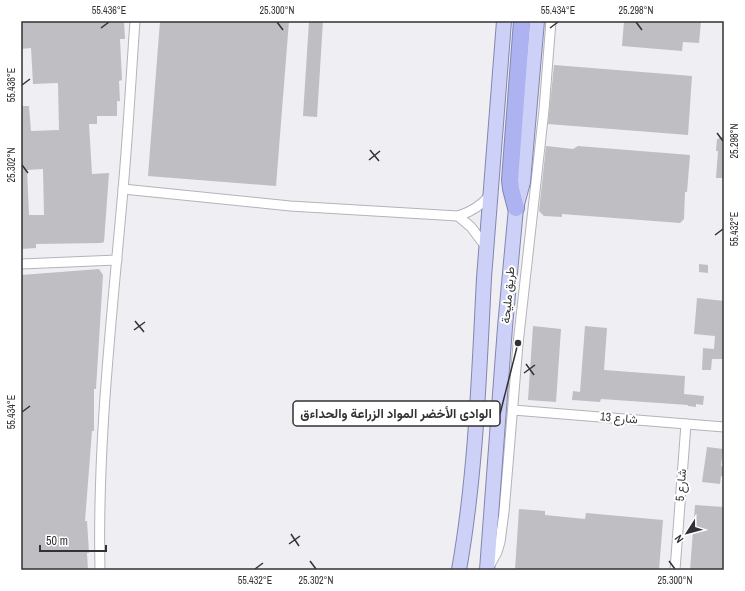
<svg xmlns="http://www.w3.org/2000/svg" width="745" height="591" font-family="'Archivo Narrow',Vazirmatn,sans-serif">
<rect width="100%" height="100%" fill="#eeeef3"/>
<g fill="#bebec3" fill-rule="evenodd">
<path d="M21,21h103l1,18h-5l2,41 -3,1 1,20h-3v15h-20v8h-8l3,50 17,-1 -5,69 -3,1 -65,1v4l-15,1v-143h8l2,25 28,-1 -1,-47 -25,1 -2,-36 -10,1zM43,169l1,46h-15l-2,-45z"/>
<polygon points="160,21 289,21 276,186 148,176"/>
<polygon points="309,21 323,21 317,117 303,116"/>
<polygon points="624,21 701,21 699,43 683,42 682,51 622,46"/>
<polygon points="554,65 692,76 688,135 548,124"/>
<polygon points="719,137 724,137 724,178 716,178 718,151 716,151 717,139 719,139"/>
<polygon points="546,146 573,149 578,146 690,155 687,192 685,192 684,219 680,223 562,214 562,217 544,216 539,211"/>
<polygon points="699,264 708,265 708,273 699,272"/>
<polygon points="99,269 103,275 96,389 94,389 94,431 92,431 85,521 87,521 89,553 87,553 88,570 21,570 21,275"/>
<polygon points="697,298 724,301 724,359 712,359 711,370 702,370 703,348 714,349 715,336 694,334"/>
<polygon points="533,326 561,329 556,402 528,400"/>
<polygon points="585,326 607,328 604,370 685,376 684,394 704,396 703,405 696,404 696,407 688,406 688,405 601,399 600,402 572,400 573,391 580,392"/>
<polygon points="707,447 723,449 721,466 724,467 724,476 721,476 720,484 702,482"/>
<polygon points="695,505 724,507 724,570 690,570"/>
<polygon points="519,509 545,511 545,515 585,519 586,513 663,520 659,570 515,570"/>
</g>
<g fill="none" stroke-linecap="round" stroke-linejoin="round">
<defs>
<g id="minor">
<path d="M123,189l167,17 168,10c13,-4 23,-10 32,-21"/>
<polyline points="458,216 471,227 486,247"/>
<polyline points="21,264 117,260"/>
<polyline points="513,410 724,427"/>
<polyline points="490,565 497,552 500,542 504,512 518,344 544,110 551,21"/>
<path d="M100,570c-3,-127 12,-254 23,-380 5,-56 8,-113 12,-169"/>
<polyline points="675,570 686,424"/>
</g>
<g id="primary">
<path d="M459,570c17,-96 20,-195 25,-292 6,-86 14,-171 20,-257"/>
<polyline points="487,570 505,327 516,208 523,182 537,21"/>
</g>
<polyline id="motorway" points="516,208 511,189 510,180 522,21"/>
</defs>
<use href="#minor" stroke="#b3b4b9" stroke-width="11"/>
<use href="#primary" stroke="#8286af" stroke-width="16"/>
<use href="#motorway" stroke="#8286af" stroke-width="18"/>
<use href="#minor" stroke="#fff" stroke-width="9"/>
<use href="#primary" stroke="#ced1f7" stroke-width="14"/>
<use href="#motorway" stroke="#adb3f1" stroke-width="16"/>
</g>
<path fill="none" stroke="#323234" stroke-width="1.5" d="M277,22l6,8M636,22l6,8M101,28l8,-6M550,28l8,-6M22,85l8,-6M717,133l6,8M370,150l9,11M369,160l11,-9M22,165l6,8M715,235l8,-6M135,321l9,11M134,330l11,-8M526,364l8,11M524,373l11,-8M22,412l8,-6M291,534l8,12M289,544l11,-8M310,561l6,8M669,561l6,8M255,569l8,-6"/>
<g text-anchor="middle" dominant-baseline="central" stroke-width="4" stroke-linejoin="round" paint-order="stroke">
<g font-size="12" fill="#323234" stroke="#fff">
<text transform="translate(508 295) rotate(-85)">طريق مليحة</text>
<text transform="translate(619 418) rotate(5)">شارع 13</text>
<text transform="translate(681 485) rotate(-86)">شارع 5</text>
</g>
</g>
<path fill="none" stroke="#323234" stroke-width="1.5" d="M518 343L500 414"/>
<circle fill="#323234" stroke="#fff" stroke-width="1.5" cx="518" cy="343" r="4"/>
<rect fill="#fff" stroke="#323234" stroke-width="1.5" x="293" y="401" width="207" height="25" rx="4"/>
<g font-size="13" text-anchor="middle" font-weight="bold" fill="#323234">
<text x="396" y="418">الوادى الأخضر المواد الزراعة والحداءق</text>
</g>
<rect width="745" height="591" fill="none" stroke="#ffffff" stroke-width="44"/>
<g transform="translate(687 533) rotate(234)" stroke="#ffffff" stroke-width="3" paint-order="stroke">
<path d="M0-3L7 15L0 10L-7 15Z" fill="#323234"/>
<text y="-6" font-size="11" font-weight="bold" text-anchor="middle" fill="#323234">N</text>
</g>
<path d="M40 545v6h66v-6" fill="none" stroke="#323234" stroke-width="2"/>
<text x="46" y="545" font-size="12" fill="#323234" stroke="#ffffff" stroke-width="3" paint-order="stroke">50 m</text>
<rect x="22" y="22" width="701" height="547" fill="none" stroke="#323234" stroke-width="1.5"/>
<g font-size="10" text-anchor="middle" fill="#323234">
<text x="109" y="14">55.436°E</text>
<text x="277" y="14">25.300°N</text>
<text x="558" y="14">55.434°E</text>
<text x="636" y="14">25.298°N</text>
<text transform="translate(11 85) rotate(-90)" y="4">55.436°E</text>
<text transform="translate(734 141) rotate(-90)" y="4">25.298°N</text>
<text transform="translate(11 165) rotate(-90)" y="4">25.302°N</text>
<text transform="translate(734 229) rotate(-90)" y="4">55.432°E</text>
<text transform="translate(11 412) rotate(-90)" y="4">55.434°E</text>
<text x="255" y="584">55.432°E</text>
<text x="316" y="584">25.302°N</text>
<text x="675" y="584">25.300°N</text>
</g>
</svg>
